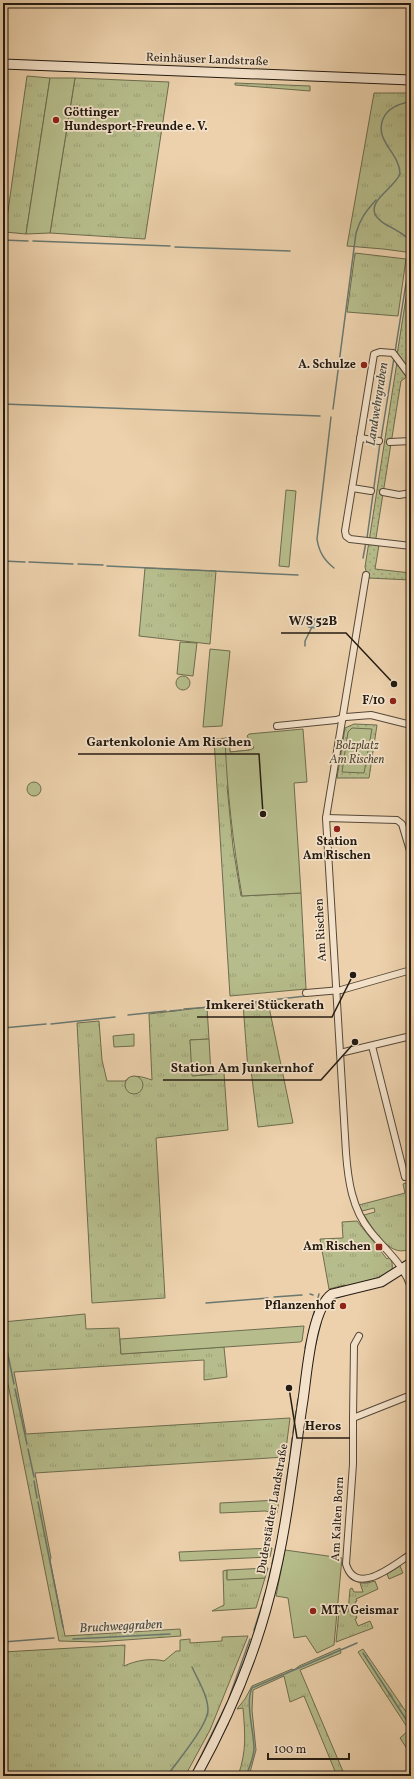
<svg xmlns="http://www.w3.org/2000/svg" width="414" height="1779" font-family="Vollkorn,serif">
<defs>
<pattern id="grass-tufts" width="24" height="20" patternUnits="userSpaceOnUse"><rect width="24" height="20" fill="#b6bc8b"/><path d="M3 7l-1-3M5 7V3M7 7l1-3M15 17l-1-3M17 17v-4M19 17l1-3" fill="none" stroke="#9ca177"/></pattern>
<pattern id="forest-firs" width="22" height="20" patternUnits="userSpaceOnUse"><rect width="22" height="20" fill="#b6bc8b"/><path d="M5 1l3.5 6h-7zM16 11l3.5 6h-7z" fill="#9ca177"/></pattern>
<pattern id="park-dots" width="8" height="8" patternUnits="userSpaceOnUse"><rect width="8" height="8" fill="#b6bc8b"/><path d="M2 2h.1M6 6h.1" fill="none" stroke="#9ca177" stroke-width="1.8" stroke-linecap="round"/></pattern>
<pattern id="water-ripples" width="26" height="14" patternUnits="userSpaceOnUse"><rect width="26" height="14" fill="#99b6af"/><path d="M2 4q2-2 4 0t4 0M15 11q2-2 4 0t4 0" fill="none" stroke="#7d938d"/></pattern>
</defs>
<rect width="100%" height="100%" fill="#ecd1ac"/>
<filter id="stains"><feTurbulence type="fractalNoise" baseFrequency=".005" numOctaves="4"/><feColorMatrix values="0 0 0 0 .2 0 0 0 0 .09 0 0 0 0 .02 0 0 0 .5 -.17"/></filter>
<radialGradient id="worn" r=".72"><stop offset=".6" stop-color="#630" stop-opacity="0"/><stop offset="1" stop-color="#630" stop-opacity=".3"/></radialGradient>
<g fill="url(#grass-tufts)" stroke="#6d6c4e">
<polygon points="27,76 50,78 26,234 5,232"/>
<polygon points="75,78 169,82 145,239 50,233"/>
<polygon points="235,83 310,86 310,91 235,85"/>
<polygon points="374,93 411,93 411,251 406,252 383,249 347,246"/>
<polygon points="355,253 406,259 398,316 347,312"/>
<polygon points="145,568 216,571 210,644 139,636"/>
<polygon points="229,738 230,752 250,750 227,786 233,847 241,896 301,893 306,989 230,996 214,739"/>
<polygon points="268,1002 293,1123 258,1127 251,1070 248,1070 243,1004"/>
<path d="M207,1007l2,32 -19,1 3,36 31,-3 4,57 -72,8 9,160 -73,5 -15,-280 22,-2 3,39 5,21h18c7,-8 18,-4 27,-1l-3,-66z"/>
<path d="M411,1181v34l-3,1 3,11v21c-19,12 -36,-16 -45,-30l-2,-3 11,-3 -1,-4 -12,3 -3,-6 46,-12 -2,-9z"/>
<path d="M357,1221l30,38 3,-2c3,7 4,13 -2,18l-42,12 -1,-2 -16,4 -9,-50 23,-1 -1,-16z"/>
<polygon points="85,1314 86,1329 119,1328 121,1354 224,1347 227,1377 204,1380 204,1360 14,1372 26,1434 290,1418 285,1457 35,1473 51,1558 50,1560 65,1636 180,1629 181,1636 97,1642 59,1641 3,1359 3,1322"/>
<polygon points="400,1566 403,1573 389,1579 387,1574"/>
<polygon points="227,1570 227,1579 265,1578 256,1608 212,1611 224,1605 223,1571"/>
<polygon points="375,1581 378,1589 356,1599 357,1601 355,1602 356,1606 354,1607 357,1618 355,1619 358,1626 370,1621 373,1628 336,1642 339,1611 348,1612 350,1589 352,1588 354,1592 363,1592 360,1583 368,1583"/>
<path d="M248,1636l-38,94 -25,46h-182v-124l122,-7 -1,21c13,-6 27,-8 40,-5l12,-10h4v-11l10,-1v4l32,-2v-4z"/>
<path d="M340,1648l1,5 -41,17 45,106h-8l-33,-80 -14,6 -6,-26 -31,14 -1,20 4,40 -7,26h-11c9,-26 7,-42 5,-68l-6,1 8,-10 7,-13 40,-17 2,1 5,-4z"/>
</g>
<polygon fill="url(#forest-firs)" stroke="#6d6c4e" points="363,1649 411,1719 411,1755 400,1738 409,1730 358,1652"/>
<g fill="url(#park-dots)" stroke="#6d6c4e">
<polygon points="411,266 411,362 406,366 397,355"/>
<polygon points="397,362 408,376 401,381 375,544 379,545 375,569 411,573 411,580 368,578 365,567"/>
<polygon points="354,724 377,725 369,778 337,778 345,728"/>
</g>
<g fill="#b6bc8b" stroke="#6d6c4e">
<polygon points="50,78 75,78 50,233 26,234"/>
<polygon points="286,490 296,491 289,567 279,566"/>
<polygon points="180,642 197,643 193,676 177,674"/>
<polygon points="210,649 230,651 222,726 203,727"/>
<circle cx="183" cy="683" r="7"/>
<polygon points="352,728 372,729 364,773 342,772 348,732"/>
<path d="M303,729l4,53 -13,1 7,110 -59,3c-9,-53 -15,-104 -17,-158h4l1,14 20,-2 4,-2 -7,-12 2,-2z"/>
<circle cx="34" cy="789" r="7"/>
<polygon points="134,1034 134,1046 114,1047 113,1036"/>
<polygon points="209,1039 211,1074 192,1076 190,1040"/>
<circle cx="134" cy="1085" r="9"/>
<polygon points="304,1326 302,1341 300,1342 121,1354 120,1339"/>
<polygon points="279,1500 277,1513 265,1511 220,1513 220,1503"/>
<polygon points="272,1548 270,1557 180,1561 179,1552"/>
<polygon points="285,1550 342,1558 334,1645 317,1653 306,1636 294,1638 288,1598 276,1596"/>
<polygon points="268,1568 265,1578 227,1580 227,1570"/>
</g>
<polygon fill="url(#water-ripples)" stroke="#6a7870" points="316,618 322,619 322,625 314,628 308,627 307,620 311,621"/>
<g fill="none" stroke-linecap="round" stroke-linejoin="round">
<g stroke="#6a7870" stroke-width="1.5">
<path d="M411,101c-11,3 -23,6 -28,18 -9,22 17,34 17,55 -6,14 -31,26 -25,40 5,12 28,15 36,29"/>
<polyline points="3,240 28,241"/>
<polyline points="33,241 170,246"/>
<polyline points="175,247 290,251"/>
<polyline points="395,352 411,252"/>
<polyline points="3,404 320,416"/>
<path d="M333,409l23,-176c4,-14 10,-22 20,-33"/>
<path d="M331,417l-14,122c2,13 7,21 17,29"/>
<polyline points="381,439 394,358"/>
<polyline points="367,538 380,443"/>
<polyline points="363,558 366,542"/>
<polyline points="3,561 25,562"/>
<polyline points="29,562 73,564"/>
<polyline points="78,564 103,565"/>
<polyline points="107,566 298,575"/>
<polyline points="305,646 305,641 312,627"/>
<polyline points="245,1003 306,996"/>
<polyline points="220,1005 237,1004"/>
<polyline points="184,1009 211,1007"/>
<polyline points="170,1011 181,1010"/>
<polyline points="128,1015 166,1011"/>
<polyline points="51,1024 115,1017"/>
<polyline points="3,1028 46,1024"/>
<polyline points="310,1294 313,1295"/>
<polyline points="274,1297 302,1295"/>
<polyline points="330,1302 336,1298 346,1295"/>
<polyline points="206,1303 268,1298"/>
<polyline points="3,1327 4,1321"/>
<polyline points="3,1331 14,1384"/>
<polyline points="309,1331 319,1294"/>
<polyline points="305,1348 308,1337"/>
<polyline points="314,1351 321,1322"/>
<polyline points="15,1389 27,1444"/>
<polyline points="297,1406 298,1399"/>
<polyline points="293,1433 296,1411"/>
<polyline points="28,1449 34,1477"/>
<polyline points="290,1458 292,1438"/>
<polyline points="34,1481 37,1498"/>
<polyline points="286,1485 289,1464"/>
<polyline points="38,1502 63,1627"/>
<polyline points="275,1551 278,1539"/>
<polyline points="272,1564 274,1555"/>
<polyline points="268,1582 271,1569"/>
<polyline points="263,1600 267,1588"/>
<polyline points="254,1630 262,1605"/>
<polyline points="73,1639 170,1634"/>
<polyline points="3,1642 54,1638"/>
<polyline points="363,1653 411,1727"/>
<polyline points="229,1698 250,1639"/>
<path d="M167,1776c9,-13 41,-51 41,-66 0,-14 -10,-30 -16,-43"/>
<polyline points="191,1776 227,1703"/>
<polyline points="201,1776 228,1724"/>
<path d="M246,1776c3,-8 8,-19 8,-28 0,-15 -9,-46 -2,-60l105,-45"/>
</g>
<defs>
<g id="street">
<polyline points="411,377 393,353 380,352 374,354 345,531 346,536 350,539 411,546"/>
<polyline points="360,438 379,441"/>
<polyline points="390,442 411,441"/>
<polyline points="352,488 371,491"/>
<polyline points="383,492 399,495 411,493"/>
<path d="M366,575l-40,243 20,335c2,27 6,56 24,78 16,20 32,31 41,56"/>
<polyline points="277,726 336,720 346,717 371,715 411,725"/>
<polyline points="326,818 397,820 402,824 411,854"/>
<polyline points="306,993 341,990 411,970"/>
<polyline points="372,1046 405,1177"/>
<polyline points="340,1053 411,1036"/>
<path d="M411,1395l-58,23v46l-7,100c10,34 49,0 65,-10"/>
<polyline points="353,1418 354,1345 359,1336"/>
</g>
<g id="secondary">
<polyline points="3,64 411,80"/>
<path d="M196,1776c32,-58 58,-118 74,-182 17,-64 23,-129 33,-194 4,-26 8,-91 29,-106l49,-12 30,-19"/>
</g>
</defs>
<use href="#street" stroke="#564838" stroke-width="8"/>
<use href="#secondary" stroke="#241b12" stroke-width="11"/>
<use href="#street" stroke="#f3e1c9" stroke-width="6"/>
<use href="#secondary" stroke="#f3e1c9" stroke-width="9"/>
</g>
<g fill="#8f2418" stroke="#f3e1c9" stroke-width="1.5">
<circle cx="56" cy="120" r="4"/>
<circle cx="364" cy="365" r="4"/>
<circle cx="393" cy="701" r="4"/>
<circle cx="337" cy="829" r="4"/>
<rect x="375" y="1243" width="8" height="8" rx="2"/>
<circle cx="343" cy="1306" r="4"/>
<circle cx="313" cy="1611" r="4"/>
</g>
<g text-anchor="middle" dominant-baseline="central" stroke-width="3.5" stroke-linejoin="round" paint-order="stroke">
<g font-size="12" fill="#241b12" stroke="#f3e1c9">
<text transform="translate(207 60) rotate(2)">Reinhäuser Landstraße</text>
<text transform="translate(321 930) rotate(-93)">Am Rischen</text>
<text transform="translate(273 1509) rotate(-80)">Duderstädter Landstraße</text>
<text transform="translate(338 1519) rotate(-87)">Am Kalten Born</text>
</g>
<g font-size="12" font-weight="bold" fill="#241b12" stroke="#f3e1c9" text-anchor="end">
<text x="64" y="113" text-anchor="start">Göttinger<tspan x="64" dy="14">Hundesport-Freunde e. V.</tspan></text>
<text x="356" y="365">A. Schulze</text>
<text x="385" y="701">F/10</text>
<text x="337" y="842" text-anchor="middle">Station<tspan x="337" dy="14">Am Rischen</tspan></text>
<text x="371" y="1247">Am Rischen</text>
<text x="335" y="1306">Pflanzenhof</text>
<text x="321" y="1611" text-anchor="start">MTV Geismar</text>
</g>
<g font-size="12" font-style="italic" fill="#504b36" stroke="#f3e1c9">
<text x="357" y="746">Bolzplatz<tspan x="357" dy="14">Am Rischen</tspan></text>
</g>
<g font-size="13" font-style="italic" fill="#474a41" stroke="#f3e1c9">
<text transform="translate(378 404) rotate(-81)">Landwehrgraben</text>
<text transform="translate(121 1627) rotate(-3)">Bruchweggraben</text>
</g>
</g>
<path fill="none" stroke="#241b12" stroke-width="1.5" d="M394 684L346 633H281M263 814L259 754H78M353 975L332 1017H197M355 1042L321 1080H163M289 1388L297 1438H350"/>
<g fill="#241b12" stroke="#f3e1c9" stroke-width="1.5">
<circle cx="394" cy="684" r="4"/>
<circle cx="263" cy="814" r="4"/>
<circle cx="353" cy="975" r="4"/>
<circle cx="355" cy="1042" r="4"/>
<circle cx="289" cy="1388" r="4"/>
</g>
<g font-size="13" text-anchor="middle" font-weight="bold" fill="#241b12" stroke="#f3e1c9" stroke-width="3.5" stroke-linejoin="round" paint-order="stroke">
<text x="313" y="625">W/S 52B</text>
<text x="169" y="746">Gartenkolonie Am Rischen</text>
<text x="265" y="1009">Imkerei Stückerath</text>
<text x="242" y="1072">Station Am Junkernhof</text>
<text x="323" y="1430">Heros</text>
</g>
<rect width="414" height="1779" fill="none" stroke="#ecd1ac" stroke-width="16"/>
<rect x="4" y="4" width="406" height="1771" fill="none" stroke="#241b12" stroke-width="2"/>
<rect x="8" y="8" width="398" height="1763" fill="none" stroke="#241b12"/>
<path d="M268 1753v6h81v-6" fill="none" stroke="#241b12" stroke-width="2"/>
<text x="274" y="1753" font-size="12" fill="#241b12" stroke="#f3e1c9" stroke-width="3" paint-order="stroke">100 m</text>
<rect width="100%" height="100%" filter="url(#stains)"/>
<rect width="100%" height="100%" fill="url(#worn)"/>
</svg>
